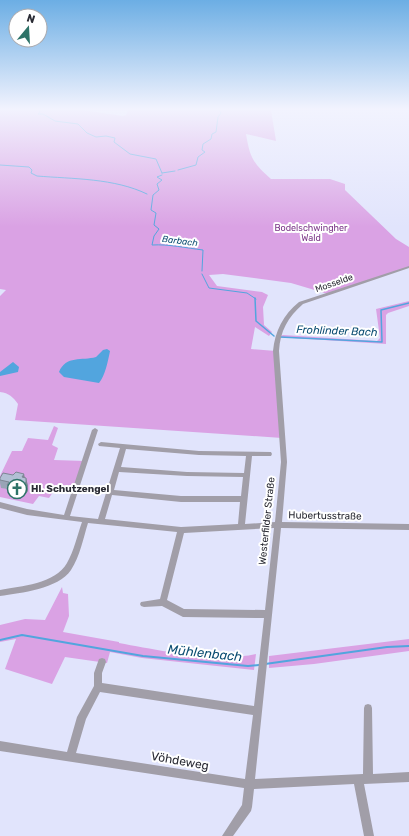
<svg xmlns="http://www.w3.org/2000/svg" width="409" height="836" font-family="Rubik,sans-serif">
<rect width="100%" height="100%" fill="#e1e4fc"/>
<g fill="#daa2e4">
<path d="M0,110h82l41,6 3,-1 2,-5h143l5,31 -30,-7c4,24 7,29 25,45h59l15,5v6l51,49 13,8v20l-81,27 -37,-11 -68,-9 -14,1 8,11 45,6 6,3 -5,12 1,18 8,7 -3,4 -14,-9 -4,22 25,2 6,87 -267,-18 3,-16c-5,-7 -9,-11 -18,-12v-96l6,-6 -6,-1z"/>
<polygon points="409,301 409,306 388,313 386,315 386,344 277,337 283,335 377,341 380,338 376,309"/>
<polygon points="54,426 58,428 52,445 58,448 54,460 85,461 74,493 55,489 49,498 39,496 33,504 0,497 0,476 12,451 22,451 28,438 48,440"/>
<path d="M62,587l1,6 5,1 1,22 -6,16 56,10v1c39,7 97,20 137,11l-2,16 -112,-12 -32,-6 -3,11 -42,-6 -13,27 -47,-15 11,-30 -16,3v-17l25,-6 20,1z"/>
<polygon points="409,639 409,651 314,664 269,668 269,656"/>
</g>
<g fill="#52a5de">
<path d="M107,349l3,2c-2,10 -5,25 -11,32l-35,-6 -5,-5c7,-17 23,-11 37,-15l7,-7z"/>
<polygon points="13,362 19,367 18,372 0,376 0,372"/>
</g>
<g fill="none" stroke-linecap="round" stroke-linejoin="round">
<g stroke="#52a5de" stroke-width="1">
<polyline points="39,110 40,112 38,114 43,114 55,121 78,124 87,133 96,137 106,136 115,138 114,142 130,154 156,159 162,173"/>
<path d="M0,165l29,2 3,3 -1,3 6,3c36,3 77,2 110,18"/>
<polyline points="178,170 196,165 198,157 205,152 202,150 203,144 211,139 212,134 216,132 218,117 221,113 219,110"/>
<polyline points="162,173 175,171"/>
<path d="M162,175l-5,2 5,3 -5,4 2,6 -6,5 -2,15 5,3 -2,12 5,4 -5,7 -2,9c17,-1 34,3 51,5l-1,21"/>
<polyline points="202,274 209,288 247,293 256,299"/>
</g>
<g stroke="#52a5de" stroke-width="1.5">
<polyline points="255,298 256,321 274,336"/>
<polyline points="280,337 382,342 381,310 409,303"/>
</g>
<g stroke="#52a5de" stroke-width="2">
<polyline points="0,640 22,635 143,656 248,666 259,665"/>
<polyline points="265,664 387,647 409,646"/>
</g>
<path fill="#a19ea8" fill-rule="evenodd" d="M409,266v2l-106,36c-15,13 -23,27 -24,47l8,111 -5,60 127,2v6l-128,-2 -26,251 108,-5 1,-66 1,-3 3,-1 3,1 1,3 1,66 36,-2v10l-45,2 10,52h-10l-10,-52 -100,5 -2,18 -1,4 -18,25h-11l20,-31 2,-17 -244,-37v-10l67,11 10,-35 17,-31v-13l5,-14 3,-1 3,1 1,3 -4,11v10l152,23 10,-88 -81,-1 -21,-11 -18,1 -3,-1 -1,-2 1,-2 19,-3 17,-67 -89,-9c-5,16 -8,33 -17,47 -13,19 -50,23 -71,26v-6c21,-4 55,-6 67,-27 7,-12 10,-27 15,-41l-55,-7 -27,-7v-6l27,7 37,6 28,-85 3,-2 3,2 -28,86 28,3 22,-71 -21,-2 -1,-2 3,-2 98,9 72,1 1,2 -1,2h-19l-7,68 30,-2 6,-60 -8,-111c2,-20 10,-36 26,-49zM126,449l73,6 47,1 -2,17 -57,-1 -66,-5zM119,472l68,4 56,1 -2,19h-60l-67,-6zM112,495l69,7h59l-2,22 -57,3 -76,-8zM274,528l-9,82 -81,-1 -17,-9 17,-67zM100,692l153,23 -8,64 -169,-26 10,-34z"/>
</g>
<polygon fill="#99a4b6" points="13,475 26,478 28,486 28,491 22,497 9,493 8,489 1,488 0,483 0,478"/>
<polygon fill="#7d8694" points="24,474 26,482 26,478 28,486 28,491 22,497 20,488 22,477"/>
<polygon fill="#b2bfd4" stroke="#7d8694" points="16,472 24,474 22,477 26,478 26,482 20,488 7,485 9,482 0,480 0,478 3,473 13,475"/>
<linearGradient id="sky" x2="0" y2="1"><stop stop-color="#6caee4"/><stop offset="0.48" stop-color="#f2f3fe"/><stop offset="1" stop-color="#f2f3fe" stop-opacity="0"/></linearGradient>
<rect width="409" height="227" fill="url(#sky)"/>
<defs>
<symbol id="church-ring" viewBox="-11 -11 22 22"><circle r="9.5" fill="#fff" stroke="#2e7368" stroke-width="1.5"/><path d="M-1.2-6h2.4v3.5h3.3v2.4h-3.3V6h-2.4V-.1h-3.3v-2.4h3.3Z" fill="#2e7368"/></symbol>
</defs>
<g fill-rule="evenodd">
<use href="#church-ring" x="6" y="478" width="22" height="22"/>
</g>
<g text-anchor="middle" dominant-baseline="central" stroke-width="4" stroke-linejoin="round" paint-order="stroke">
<g font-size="9" fill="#7a3487" stroke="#fff">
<text x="311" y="228">Bodelschwingher<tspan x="311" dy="10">Wald</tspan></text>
</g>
<g font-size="9" font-style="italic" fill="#0b4d72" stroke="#fff">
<text transform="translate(180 241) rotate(7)">Barbach</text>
</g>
<g font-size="9" fill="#2a2b34" stroke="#fff">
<text transform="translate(334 283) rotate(-19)">Mosselde</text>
</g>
<g font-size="10" font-weight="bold" fill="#2a2b34" stroke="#fff" text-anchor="start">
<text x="31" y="489">Hl. Schutzengel</text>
</g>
<g font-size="10" fill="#2a2b34" stroke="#fff">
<text transform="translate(325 516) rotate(1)">Hubertusstraße</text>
<text transform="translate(267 521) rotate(-84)">Westerfilder Straße</text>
</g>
<g font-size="11" font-style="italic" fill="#0b4d72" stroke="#fff">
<text transform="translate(337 331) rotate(2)">Frohlinder Bach</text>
</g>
<g font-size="12" fill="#2a2b34" stroke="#fff">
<text transform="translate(180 761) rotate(10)">Vöhdeweg</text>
</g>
<g font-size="13" font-style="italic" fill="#0b4d72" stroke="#fff">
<text transform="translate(205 653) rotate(6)">Mühlenbach</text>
</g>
</g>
<g transform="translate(28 28) rotate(18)"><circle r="19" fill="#ffffff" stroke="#aaaaae"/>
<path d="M0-3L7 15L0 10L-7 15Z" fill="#2e7368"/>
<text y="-6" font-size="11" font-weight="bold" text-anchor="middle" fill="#2a2b34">N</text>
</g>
</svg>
